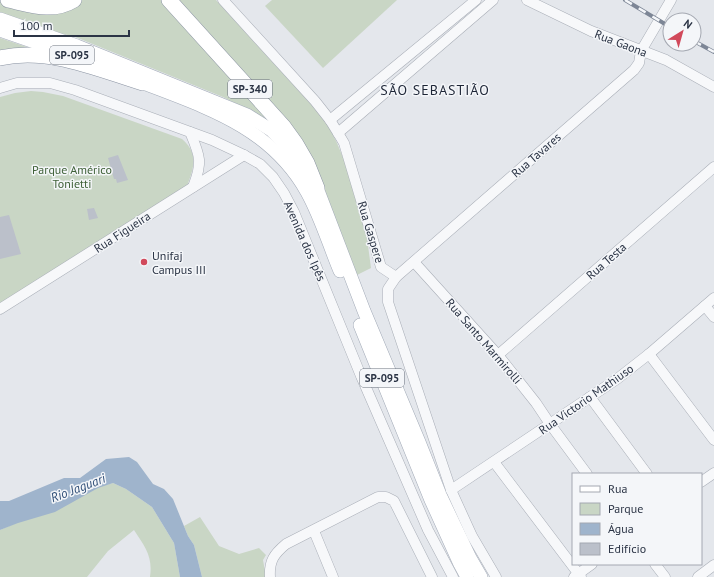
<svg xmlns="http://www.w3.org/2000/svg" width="714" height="577" font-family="'PT Sans',sans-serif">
<rect width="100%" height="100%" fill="#e4e7ec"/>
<g fill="#c9d6c5">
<polygon points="82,0 163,0 267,119 223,97 73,36 58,33 0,13 0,2 47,12 80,2"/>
<polygon points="176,0 216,0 310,103 322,117 330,129 337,143 344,160 367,238 371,268 357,275 309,155"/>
<polygon points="272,0 397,0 323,68 265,6"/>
<polygon points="0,38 39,51 0,54"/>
<path d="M31,91l12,1 20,4 119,43c17,15 12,28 5,47l-187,122v-211l15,-4z"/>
<path d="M113,483l13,6 26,18 22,36 6,34h-30c3,-21 -5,-30 -16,-47l-26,21 -21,26h-87v-47l98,-43z"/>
<polygon points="200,517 219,546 239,554 259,548 266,555 263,560 266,577 202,577 194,545 188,536 184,526"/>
</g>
<polygon fill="#9fb4cc" points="129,457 137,462 153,484 164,489 173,499 188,536 194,545 202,577 180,577 174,543 152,507 126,489 113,483 98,488 55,512 18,523 0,530 0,501 9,501 64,478 80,478 106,459"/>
<g fill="#bbc0ca">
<polygon points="118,155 128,180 117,183 116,179 114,179 108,158"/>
<polygon points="94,208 98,218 89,220 87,209"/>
<polygon points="9,215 21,254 0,259 0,217"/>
</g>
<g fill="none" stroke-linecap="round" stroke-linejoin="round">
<defs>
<g id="minor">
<polyline points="223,0 315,101 330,120 338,133 344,143 381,267 396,277"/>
<polyline points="527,0 591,31 666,60 714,87"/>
<polyline points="0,88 17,83 50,83 75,90 212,140 244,155 260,164 273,177 284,193 294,212 361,376 428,530 453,577"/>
<polyline points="330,120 476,0"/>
<path d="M190,132c10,24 13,30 3,55"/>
<polyline points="338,133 493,0"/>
<polyline points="414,262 498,355 536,403 550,424 587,474"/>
<polyline points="705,306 714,317"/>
<polyline points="0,309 244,155"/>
<polyline points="649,354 714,440"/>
<polyline points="498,355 714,167"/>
<polyline points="590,397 647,474"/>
<polyline points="494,462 581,577"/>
<polyline points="701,482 714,473"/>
<polyline points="451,490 617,379 649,354 714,298"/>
<polyline points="314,531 333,577"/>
<polyline points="655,564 665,577"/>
<path d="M270,577c-1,-16 4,-23 16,-33l92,-47h8l8,4 38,76"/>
<polyline points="496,577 472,536 451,490 388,302 388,289 396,277 634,70 639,63 641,51 671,0"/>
<polyline points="574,577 592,564"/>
<polyline points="698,577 714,565"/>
</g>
<g id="major">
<polyline points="0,19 77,46 247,115 271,130 287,146 300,162 317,188 364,311 419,442 440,495 470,558 481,577"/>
<polyline points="0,30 78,57"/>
<path d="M133,79c68,27 136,45 174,113 14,25 22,53 33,79"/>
<polyline points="360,325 431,500 460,564 467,577"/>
</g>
<g id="highway">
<path d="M8,0c23,5 45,13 66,0"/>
<polyline points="169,0 283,126 296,144 307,163 317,188"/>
<path d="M0,58c49,-11 97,11 143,25"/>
</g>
</defs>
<use href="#minor" stroke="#a9aeb7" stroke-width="11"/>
<use href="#major" stroke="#a3abb8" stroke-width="14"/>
<use href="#highway" stroke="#8b94a3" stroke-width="16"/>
<use href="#minor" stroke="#f7f8fa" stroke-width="10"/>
<use href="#major" stroke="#fff" stroke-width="13"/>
<use href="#highway" stroke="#fff" stroke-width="15"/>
<defs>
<g id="rail">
<polyline points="625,0 670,27"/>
<polyline points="694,41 714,52"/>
</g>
</defs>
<use href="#rail" stroke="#7d8696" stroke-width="4"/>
<use href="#rail" stroke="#f4f6f9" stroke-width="2.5" stroke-dasharray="8" stroke-linecap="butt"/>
</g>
<circle fill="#d1495b" stroke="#f4f6f9" stroke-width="1.5" cx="144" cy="262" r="4"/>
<g text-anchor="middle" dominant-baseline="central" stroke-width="3" stroke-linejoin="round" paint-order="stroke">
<g fill="#f4f6f9" stroke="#676e7b" stroke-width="1">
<rect x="50" y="46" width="44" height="18" rx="3"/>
<rect x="228" y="80" width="44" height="18" rx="3"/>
<rect x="360" y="369" width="44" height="18" rx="3"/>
</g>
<g font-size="11" font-weight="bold" fill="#2b3445">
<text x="72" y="55">SP-095</text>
<text x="250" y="89">SP-340</text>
<text x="382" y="378">SP-095</text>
</g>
<g font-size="12" fill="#2b3445" stroke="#f4f6f9">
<text transform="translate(621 43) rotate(21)">Rua Gaona</text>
<text transform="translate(536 155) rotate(-41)">Rua Tavares</text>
<text transform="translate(122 232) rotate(-33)">Rua Figueira</text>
<text transform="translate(371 232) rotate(73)">Rua Gaspere</text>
<text transform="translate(305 241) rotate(66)">Avenida dos Ipês</text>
<text transform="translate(606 261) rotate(-41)">Rua Testa</text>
<text transform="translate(484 341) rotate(49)">Rua Santo Marmirolli</text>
<text transform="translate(586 399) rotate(-35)">Rua Victorio Mathiuso</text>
</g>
<g font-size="12" fill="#3f6138" stroke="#f4f6f9">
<text x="72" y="169">Parque Américo<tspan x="72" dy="14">Tonietti</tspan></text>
</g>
<g font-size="12" fill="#2b3445" stroke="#f4f6f9" text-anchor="start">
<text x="152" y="255">Unifaj<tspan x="152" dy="14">Campus III</tspan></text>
</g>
<g font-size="13" font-style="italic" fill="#34527a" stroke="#f4f6f9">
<text transform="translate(78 488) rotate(-21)">Rio Jaguari</text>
</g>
<g font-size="14" letter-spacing="1" fill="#1d2536" stroke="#f4f6f9">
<text x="435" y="90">SÃO SEBASTIÃO</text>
</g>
</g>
<rect x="572" y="473" width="130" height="92" fill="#f4f6f9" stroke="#a4a8b1"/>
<rect x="580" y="486" width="20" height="6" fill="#ffffff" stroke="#a4a8b1"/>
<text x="608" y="493" font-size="12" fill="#2b3445">Rua</text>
<rect x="580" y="503" width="20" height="12" fill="#c9d6c5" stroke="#a4a8b1"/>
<text x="608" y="513" font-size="12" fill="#2b3445">Parque</text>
<rect x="580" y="523" width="20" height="12" fill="#9fb4cc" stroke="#a4a8b1"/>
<text x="608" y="533" font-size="12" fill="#2b3445">Água</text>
<rect x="580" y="543" width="20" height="12" fill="#bbc0ca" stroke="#a4a8b1"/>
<text x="608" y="553" font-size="12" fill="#2b3445">Edifício</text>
<g transform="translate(682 32) rotate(37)"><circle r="19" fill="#f4f6f9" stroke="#a4a8b1"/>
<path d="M0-3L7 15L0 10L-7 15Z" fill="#d1495b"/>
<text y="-6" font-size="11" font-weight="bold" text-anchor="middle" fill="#2b3445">N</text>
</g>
<path d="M14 30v6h115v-6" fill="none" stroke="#2b3445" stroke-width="2"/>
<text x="20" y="30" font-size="12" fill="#2b3445" stroke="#f4f6f9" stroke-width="3" paint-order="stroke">100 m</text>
</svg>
